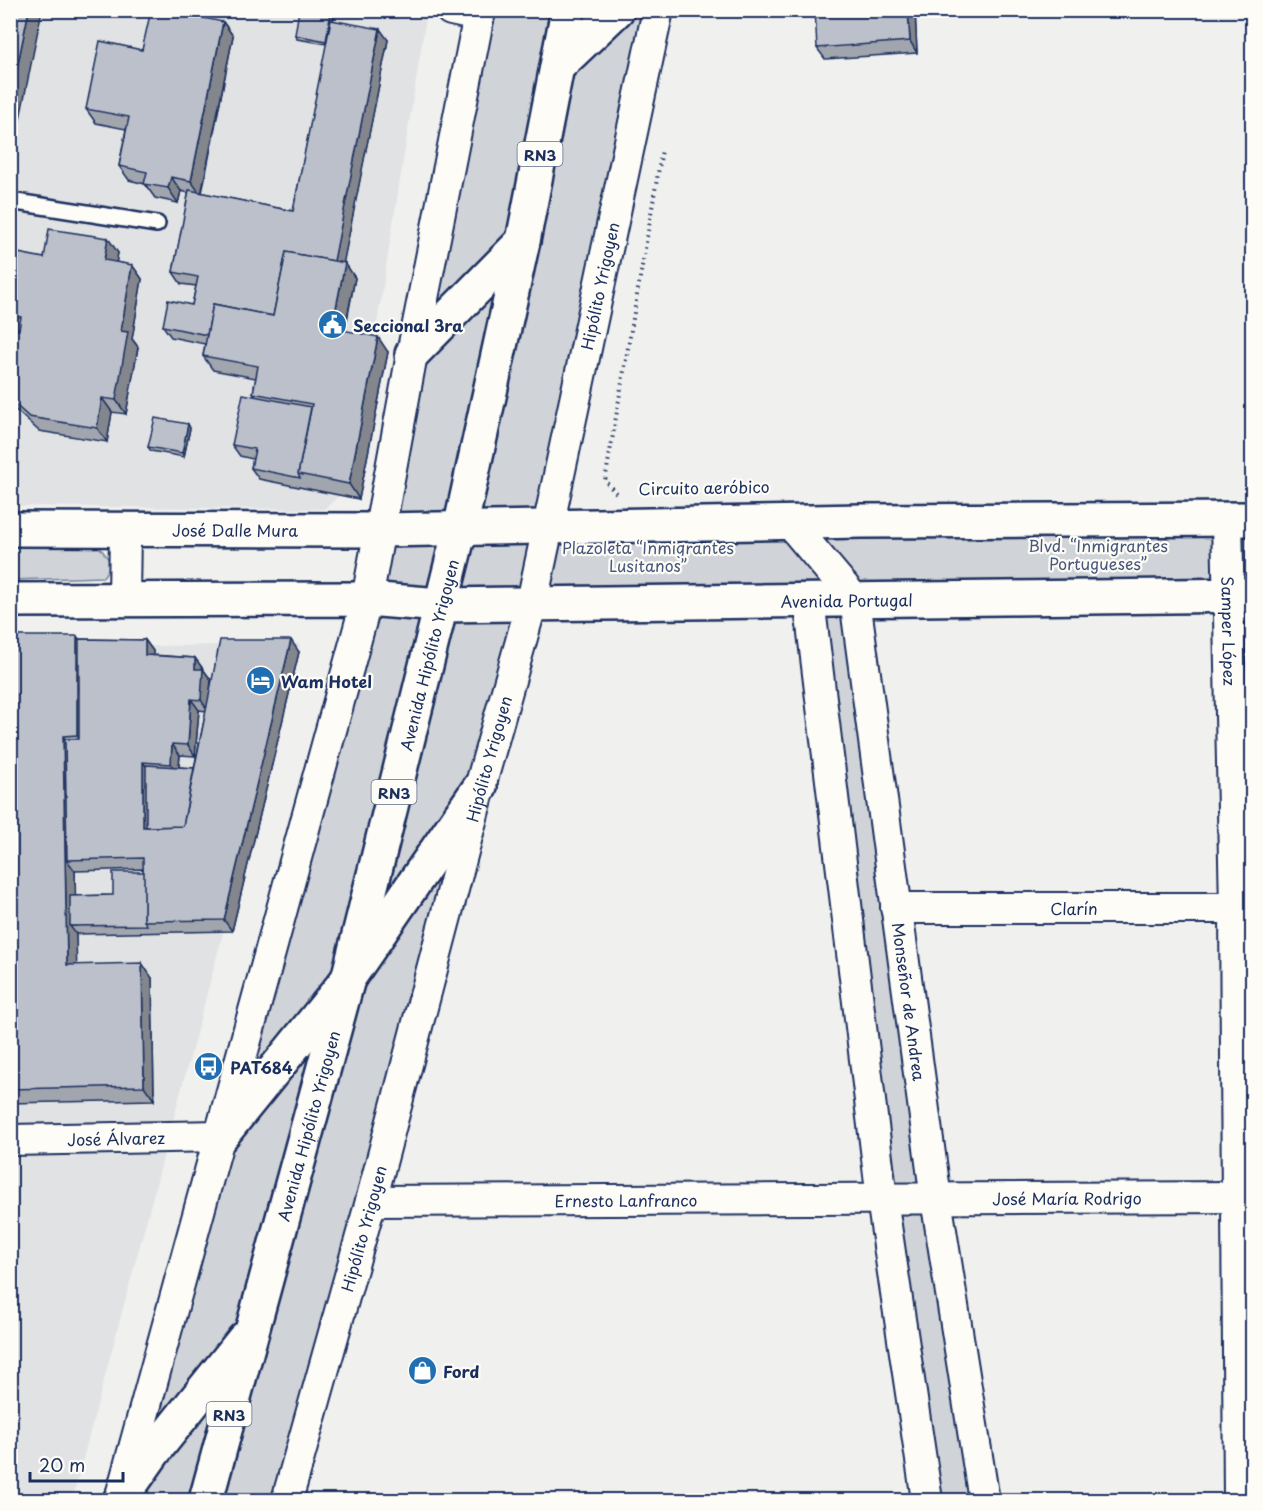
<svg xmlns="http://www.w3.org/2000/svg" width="1263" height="1511" font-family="'Playpen Sans',sans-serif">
<rect width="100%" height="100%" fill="#f0f0ee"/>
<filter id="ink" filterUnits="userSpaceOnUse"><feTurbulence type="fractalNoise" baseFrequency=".0167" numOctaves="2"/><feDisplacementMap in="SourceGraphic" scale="12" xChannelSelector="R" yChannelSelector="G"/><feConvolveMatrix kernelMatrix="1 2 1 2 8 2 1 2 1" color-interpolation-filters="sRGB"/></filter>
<g filter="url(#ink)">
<g fill="#e0e2e3">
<polygon points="11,11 427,11 351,486 324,509 11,506"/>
<polygon points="300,644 72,1500 11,1500 10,648"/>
</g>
<g fill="#d0d3d8" stroke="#76819b" stroke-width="1.5">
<polygon points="480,11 658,11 547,528 1252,519 1252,595 855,600 984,1500 927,1500 809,601 532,603 287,1500 120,1500 367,599"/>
<polygon points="10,546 99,546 112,564 103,577 11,580"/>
</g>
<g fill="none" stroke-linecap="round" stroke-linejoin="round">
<defs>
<polyline id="service" points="10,201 157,224"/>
<g id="minor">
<polyline points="451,10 479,16"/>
<path id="s1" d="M1227,519l8,389 4,592"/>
<path id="s2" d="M790,523l65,77 81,599 48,301"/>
<polyline points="124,600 125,529"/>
<polyline points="809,600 882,1199 927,1500"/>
<path id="s3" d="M896,908h356"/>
<path id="s4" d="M10,1140l211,-4"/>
<path id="s5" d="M371,1201l881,-4"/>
<polyline points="122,1492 367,599 412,354 480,10"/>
<path id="s6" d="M287,1500l84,-299 109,-414 52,-185 126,-592"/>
</g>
<g id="secondary">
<path id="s7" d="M10,529l371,1 481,-9 390,-2"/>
<path id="s8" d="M10,600l357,-1 73,6 812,-10"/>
</g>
<g id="trunk">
<polyline points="558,66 617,10"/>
<polyline points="412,354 523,241"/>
<polyline points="221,1136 348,979 480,787"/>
<polyline points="120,1500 153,1453 244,1339"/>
<path id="s9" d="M206,1500l142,-521 112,-450 63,-288 45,-231"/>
</g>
</defs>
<use href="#service" stroke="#1b2f5e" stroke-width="20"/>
<use href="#minor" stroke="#1b2f5e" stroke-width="34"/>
<use href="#secondary" stroke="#1b2f5e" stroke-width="38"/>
<use href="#trunk" stroke="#1b2f5e" stroke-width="38"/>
<polyline stroke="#1b2f5e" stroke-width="4" stroke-dasharray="1.5 4.5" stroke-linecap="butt" points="616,493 605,481 662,150"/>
<use href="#service" stroke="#fdfcf7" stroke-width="15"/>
<use href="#minor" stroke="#fdfcf7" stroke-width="30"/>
<use href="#secondary" stroke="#fdfcf7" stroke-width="33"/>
<use href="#trunk" stroke="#fdfcf7" stroke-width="33"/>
</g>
<g fill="#a1a5ae" stroke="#1b2f5e" stroke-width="1.5" fill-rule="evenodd">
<polygon points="915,10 917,53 825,59 817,48"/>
<polygon points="331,12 334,16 333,20 388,40 343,263 345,263 355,278 345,331 388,352 359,499 259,479 251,468 253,459 240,456 232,445 255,396 253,393 256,378 213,370 203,356 205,344 171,337 163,326 192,305 196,286 181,284 173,272 189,193 181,191 178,203 155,198 145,184 129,180 119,166 126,129 96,123 86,109 142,50 223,22 233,36 202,193 293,211 327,44 297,39 295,35"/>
<polygon points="118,253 116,262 132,265 142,279 132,339 138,347 126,414 112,412 107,442 39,431 10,405 10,329 19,330 10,319 10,299 44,258"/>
<polygon points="188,424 190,428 184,457 151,451 148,447"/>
<path d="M10,636l69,3 66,1 8,11v4l42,3 16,22 -1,11 89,-39 -67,279 -156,3v31l76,13 2,122 -144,3zM199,710l7,1 -12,57 -15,-1 1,-12 15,1zM144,869v3l-31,23 -38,1v-25z"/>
</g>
<g fill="#83868d" stroke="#1b2f5e" stroke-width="1.5">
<polygon points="29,10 42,10 11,163 10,102"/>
<polygon points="908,10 915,10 917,53 910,41"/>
<polygon points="331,12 334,16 329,45 326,41"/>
<polygon points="223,22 233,36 201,195 191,181"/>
<polygon points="380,29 388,40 341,275 333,264"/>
<polygon points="171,177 181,191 178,203 168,188"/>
<polygon points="108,238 118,253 114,274 104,260"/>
<polygon points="345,263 355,278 342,342 332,328"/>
<polygon points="132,265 142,279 132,339 138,347 126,414 116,400 121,331"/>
<polygon points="378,337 388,352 359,499 349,484"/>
<polygon points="102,398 112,412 107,442 97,428"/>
<polygon points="188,424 190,428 184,457 182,453"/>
<polygon points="77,636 87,650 87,750 77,735"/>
<polygon points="145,640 153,651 153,666 145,655"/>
<polygon points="291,640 299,652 232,931 224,920"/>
<polygon points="195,658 211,680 208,711 201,700 195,669"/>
<polygon points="191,699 199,710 195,756 188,745"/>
<polygon points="63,736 73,750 67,860 75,871 76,926 70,926 76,934 77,979 67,965"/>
<polygon points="172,744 180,755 178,775 171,764"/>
<polygon points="143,762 151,773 151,831 143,827"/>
<polygon points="142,963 152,978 154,1100 144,1086"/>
</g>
<g fill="#bbc0ca" stroke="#1b2f5e" stroke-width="1.5">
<polygon points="10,10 29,10 10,102"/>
<polygon points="151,10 166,10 223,22 191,181 171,177 168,188 144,184 147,172 119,166 129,117 86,109 100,41 142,50"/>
<polygon points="299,10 323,10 331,12 326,41 295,35"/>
<polygon points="815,10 908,10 910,41 817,48"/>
<polygon points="331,20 380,29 334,261 286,252 273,316 213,304 207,335 163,326 168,300 192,305 198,277 173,272 189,190 293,211"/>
<polygon points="49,229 108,238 104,260 132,265 121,331 128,332 116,400 102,398 97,428 29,417 10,400 10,329 19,330 21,317 10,316 10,299 18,253 44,258"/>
<polygon points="286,252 345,263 332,328 378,337 349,484 298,474 312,404 253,393 258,366 203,356 213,304 273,316"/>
<polygon points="243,394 311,407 298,474 300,478 251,468 255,449 232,445"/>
<polygon points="155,418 188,424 182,453 148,447"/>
<polygon points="10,636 77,636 77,735 63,736 67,965 142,963 144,1086 10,1089"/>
<polygon points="79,639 145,640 145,655 195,658 195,669 203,669 201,700 191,699 188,745 172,744 171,764 143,762 143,827 183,826 220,640 291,640 224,920 144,921 143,858 67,860 65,739 79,739"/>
<polygon points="146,765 194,768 183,826 146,827"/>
<polygon points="113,872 144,872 144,921 147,925 70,926 70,896 113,895"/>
</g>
</g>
<defs>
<symbol id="civic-disc" viewBox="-11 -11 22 22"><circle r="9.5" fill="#1f6fb2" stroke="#fdfcf7"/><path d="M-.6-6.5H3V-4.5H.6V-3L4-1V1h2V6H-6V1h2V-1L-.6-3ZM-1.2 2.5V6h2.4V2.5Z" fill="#fff"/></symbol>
<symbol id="hotel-disc" viewBox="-11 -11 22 22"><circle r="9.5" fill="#1f6fb2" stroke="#fdfcf7"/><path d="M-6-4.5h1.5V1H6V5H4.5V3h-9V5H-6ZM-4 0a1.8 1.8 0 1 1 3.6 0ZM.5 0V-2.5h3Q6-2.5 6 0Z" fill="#fff"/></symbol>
<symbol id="bus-disc" viewBox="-11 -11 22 22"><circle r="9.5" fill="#1f6fb2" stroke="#fdfcf7"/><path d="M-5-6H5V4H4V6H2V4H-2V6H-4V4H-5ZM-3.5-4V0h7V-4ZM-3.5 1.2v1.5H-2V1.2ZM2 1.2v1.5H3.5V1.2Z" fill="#fff"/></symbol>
<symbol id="shop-disc" viewBox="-11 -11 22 22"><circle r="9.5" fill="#1f6fb2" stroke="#fdfcf7"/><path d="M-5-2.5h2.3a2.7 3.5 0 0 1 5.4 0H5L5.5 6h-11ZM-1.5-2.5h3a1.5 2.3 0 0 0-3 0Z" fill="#fff"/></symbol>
</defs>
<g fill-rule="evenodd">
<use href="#civic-disc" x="316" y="308" width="33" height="33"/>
<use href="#hotel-disc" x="244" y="664" width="33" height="33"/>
<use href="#bus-disc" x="192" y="1050" width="33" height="33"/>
<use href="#shop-disc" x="406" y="1354" width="33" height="33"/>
</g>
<g text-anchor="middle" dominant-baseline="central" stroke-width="4.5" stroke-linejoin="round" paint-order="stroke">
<g fill="#fdfcf7" stroke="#5f6c8c" stroke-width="1.5">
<rect x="517.5" y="142" width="45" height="24" rx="4.5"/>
<rect x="371.5" y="780" width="45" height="24" rx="4.5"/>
<rect x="206.5" y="1402" width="45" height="24" rx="4.5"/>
</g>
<g font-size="15" font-weight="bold" fill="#1b2f5e">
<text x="540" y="154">RN3</text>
<text x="394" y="792">RN3</text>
<text x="229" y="1414">RN3</text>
</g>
<g font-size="16" fill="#1b2f5e" stroke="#fdfcf7">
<text stroke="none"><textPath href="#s6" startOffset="1254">Hipólito Yrigoyen</textPath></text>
<text transform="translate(704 487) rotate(-1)">Circuito aeróbico</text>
<text stroke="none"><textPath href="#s7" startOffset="225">José Dalle Mura</textPath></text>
<text stroke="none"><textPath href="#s8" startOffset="837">Avenida Portugal</textPath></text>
<text stroke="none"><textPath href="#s1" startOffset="112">Samper López</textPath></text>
<text stroke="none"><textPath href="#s9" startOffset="874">Avenida Hipólito Yrigoyen</textPath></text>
<text stroke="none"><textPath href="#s6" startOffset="768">Hipólito Yrigoyen</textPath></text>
<text stroke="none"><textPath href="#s3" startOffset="178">Clarín</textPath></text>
<text stroke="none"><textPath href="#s2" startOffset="506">Monseñor de Andrea</textPath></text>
<text stroke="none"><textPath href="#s9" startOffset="388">Avenida Hipólito Yrigoyen</textPath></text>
<text stroke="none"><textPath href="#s4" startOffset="106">José Álvarez</textPath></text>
<text stroke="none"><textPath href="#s5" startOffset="696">José María Rodrigo</textPath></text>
<text stroke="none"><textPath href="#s5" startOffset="255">Ernesto Lanfranco</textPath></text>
<text stroke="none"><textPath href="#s6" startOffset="282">Hipólito Yrigoyen</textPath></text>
</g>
<g font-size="16" font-weight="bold" fill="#1b2f5e" stroke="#fdfcf7" text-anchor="start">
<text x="353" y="325">Seccional 3ra</text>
<text x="281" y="681">Wam Hotel</text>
<text x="230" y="1067">PAT684</text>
<text x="443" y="1371">Ford</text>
</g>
<g font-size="16" fill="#48587c" stroke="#fdfcf7">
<text x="1098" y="545">Blvd. “Inmigrantes<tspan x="1098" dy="18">Portugueses”</tspan></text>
<text x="648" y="547">Plazoleta “Inmigrantes<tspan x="648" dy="18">Lusitanos”</tspan></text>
</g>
</g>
<rect width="1263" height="1511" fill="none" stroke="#fdfcf7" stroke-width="36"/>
<rect x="18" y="18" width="1227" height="1475" fill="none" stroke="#1b2f5e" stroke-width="2" filter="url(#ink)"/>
<path d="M30 1472v9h93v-9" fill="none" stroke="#1b2f5e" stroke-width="3"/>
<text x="39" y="1472" font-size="18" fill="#1b2f5e" stroke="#fdfcf7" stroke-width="4.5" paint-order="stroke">20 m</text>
</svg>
